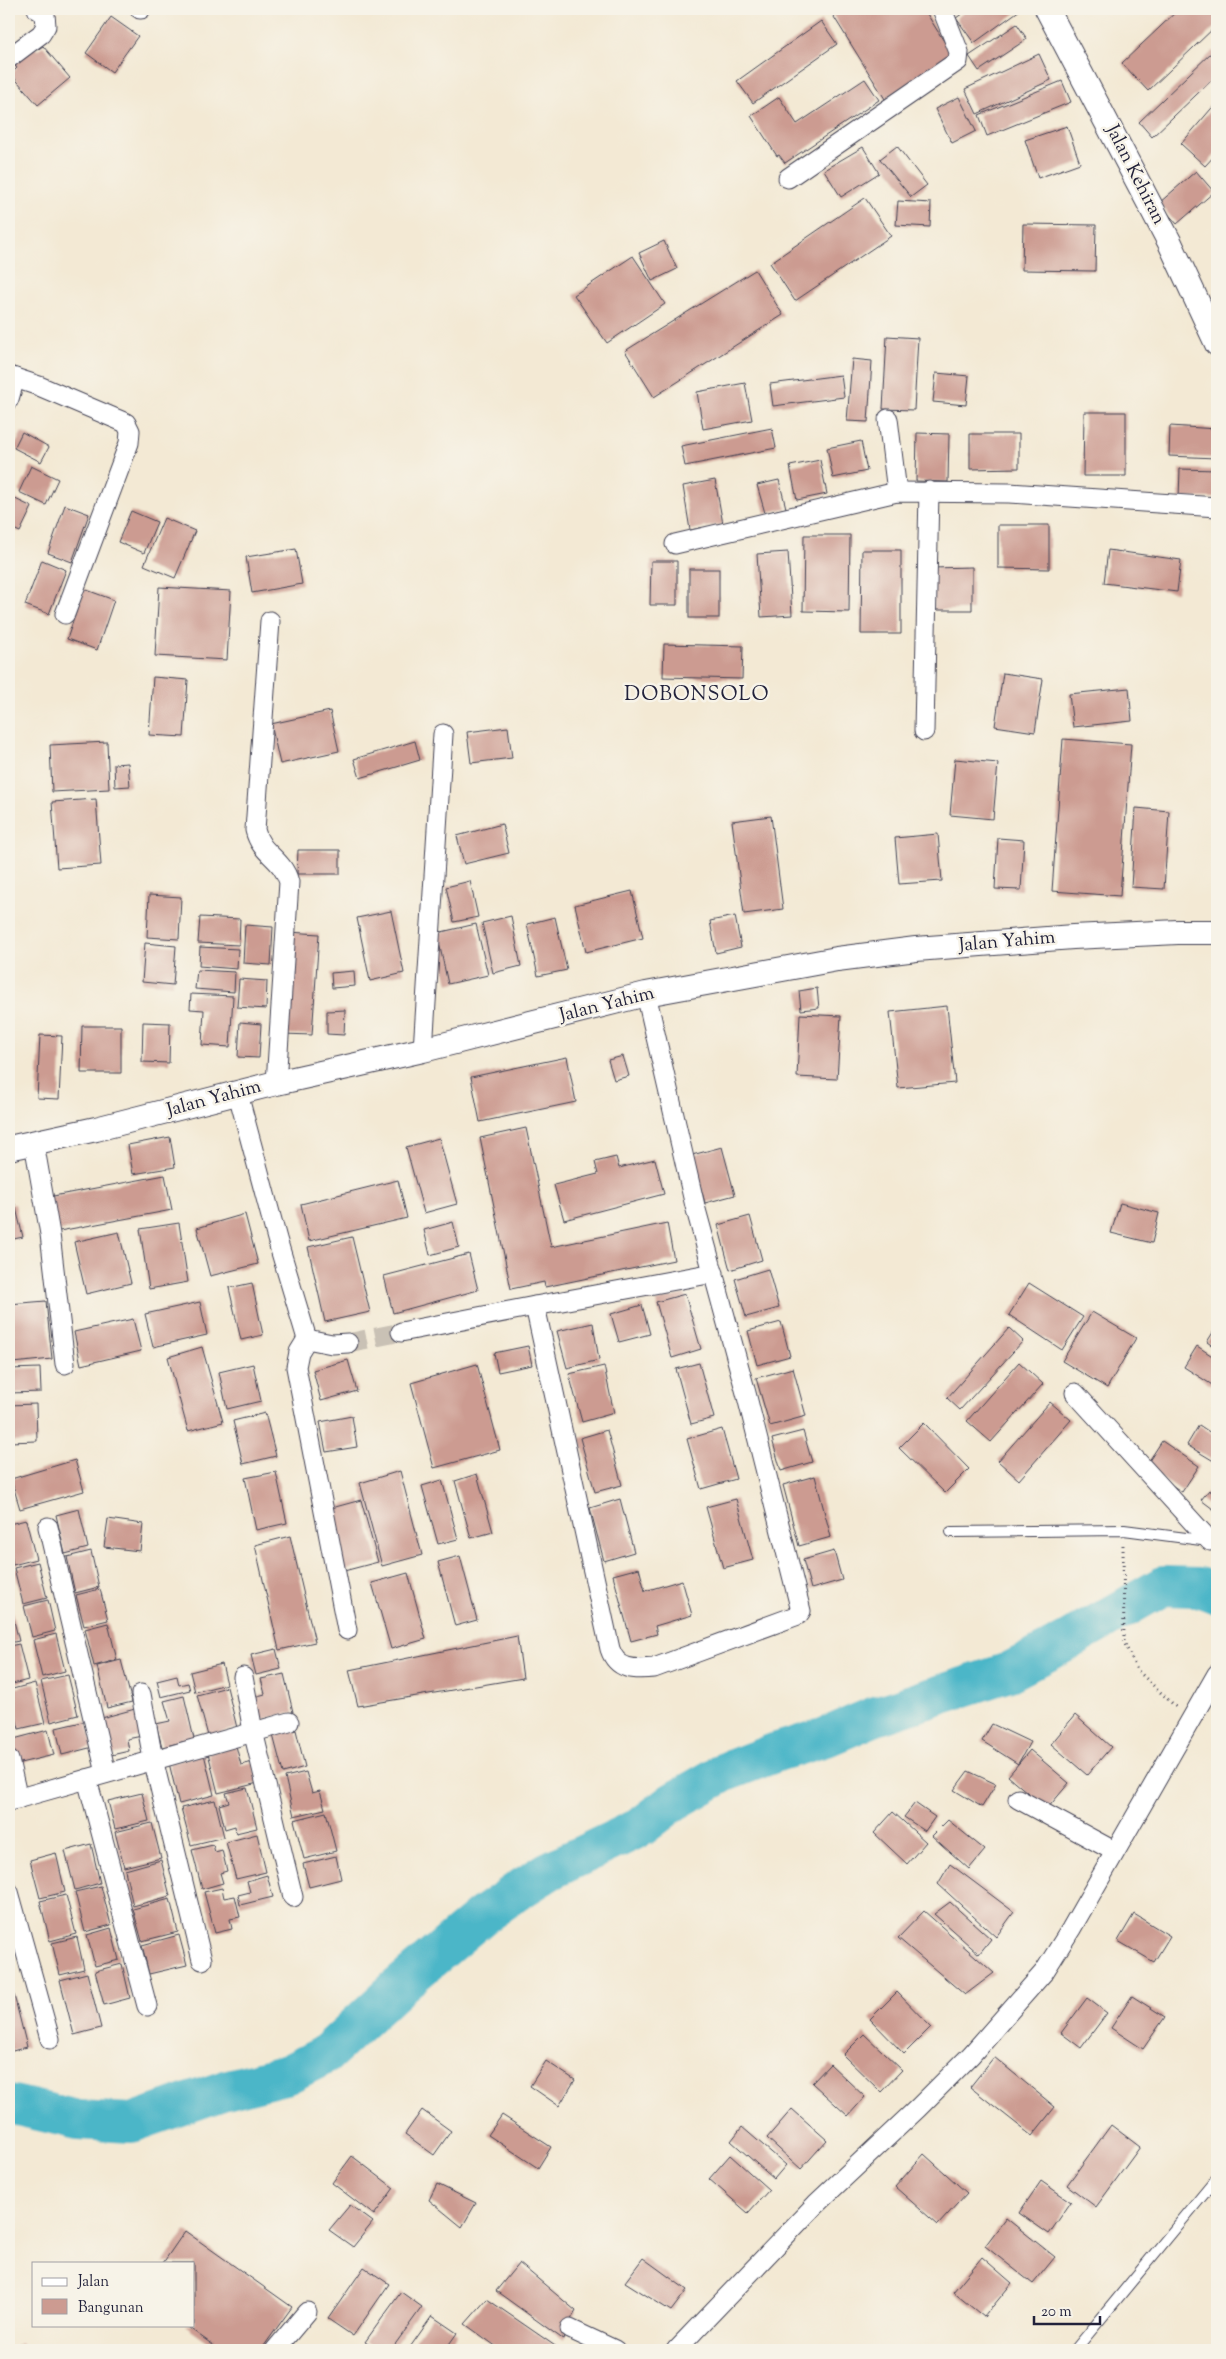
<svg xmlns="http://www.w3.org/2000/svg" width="1226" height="2359" font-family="'Sorts Mill Goudy',serif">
<rect width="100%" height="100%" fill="#f7f3e8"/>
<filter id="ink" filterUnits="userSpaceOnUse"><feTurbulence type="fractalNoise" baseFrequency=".02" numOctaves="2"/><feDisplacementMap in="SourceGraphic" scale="10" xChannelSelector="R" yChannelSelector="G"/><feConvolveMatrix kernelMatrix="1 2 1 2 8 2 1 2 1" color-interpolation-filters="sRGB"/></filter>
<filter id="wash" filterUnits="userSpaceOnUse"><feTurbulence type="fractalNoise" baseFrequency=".0096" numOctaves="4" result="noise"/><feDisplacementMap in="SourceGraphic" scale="20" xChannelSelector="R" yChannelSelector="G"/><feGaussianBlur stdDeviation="1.12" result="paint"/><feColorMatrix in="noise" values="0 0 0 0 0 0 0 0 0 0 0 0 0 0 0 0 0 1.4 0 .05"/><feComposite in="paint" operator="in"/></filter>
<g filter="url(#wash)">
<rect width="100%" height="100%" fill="#f3e9d4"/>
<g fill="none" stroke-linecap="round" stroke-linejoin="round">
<polyline stroke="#4bb6c8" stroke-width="40" points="9,2104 78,2120 132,2123 225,2090 288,2074 325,2055 398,1987 482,1916 519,1890 549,1871 641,1827 673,1802 725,1772 777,1752 826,1737 873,1717 1009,1672 1066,1642 1163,1586 1199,1587 1217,1594"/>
</g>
<g id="blocks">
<g fill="#cc9b91">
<polygon points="829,9 924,9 953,56 885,99"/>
<polygon points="969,9 1019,9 1020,10 974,43 956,18"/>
<polygon points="1179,9 1217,9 1217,25 1148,91 1122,63"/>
<polygon points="111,17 138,36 112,72 86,53"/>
<polygon points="821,21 837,44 753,103 737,81"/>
<polygon points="1017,24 1027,39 979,71 969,56"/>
<polygon points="43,46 70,78 38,105 11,74 17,68 14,64 34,47 37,50"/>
<polygon points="1213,51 1217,55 1217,75 1152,137 1139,122"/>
<polygon points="1039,54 1051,80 977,114 965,89"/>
<polygon points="865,79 879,100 785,163 779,155 777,156 751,116 779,97 797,124"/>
<polygon points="1062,81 1071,102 987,136 979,115"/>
<polygon points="959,97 976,131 952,143 935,109"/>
<polygon points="1217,102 1217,153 1205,166 1181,144"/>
<polygon points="1067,126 1080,163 1038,178 1025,140"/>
<polygon points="897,146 927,185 911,197 880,159"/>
<polygon points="863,147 879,173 841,197 824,170"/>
<polygon points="1196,171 1214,192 1177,224 1159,203"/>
<polygon points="865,198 891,236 795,301 770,263"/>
<polygon points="898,201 931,203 930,227 896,225"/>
<polygon points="1023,224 1096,225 1095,271 1022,270"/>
<polygon points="664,241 677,269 652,281 639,253"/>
<polygon points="633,256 665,304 607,343 574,295"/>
<polygon points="755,270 783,315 654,397 625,351"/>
<polygon points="887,336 918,338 914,410 883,409"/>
<polygon points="852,359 872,361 868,422 847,421"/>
<polygon points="936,373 969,376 966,405 933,402"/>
<polygon points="841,375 844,397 773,406 770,384"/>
<polygon points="745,383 752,420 703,429 697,392"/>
<polygon points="1084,412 1126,412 1126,476 1083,476"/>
<polygon points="1170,426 1217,429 1216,458 1169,456"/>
<polygon points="772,428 776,448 685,466 681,446"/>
<polygon points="22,432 49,447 41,462 14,448"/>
<polygon points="917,433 949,434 948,482 916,481"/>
<polygon points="970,434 1019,434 1019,468 970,469"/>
<polygon points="861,441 867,471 833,478 827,448"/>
<polygon points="820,460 827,494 797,500 790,466"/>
<polygon points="31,466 58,479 46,505 19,492"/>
<polygon points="1180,469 1217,470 1217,498 1179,498"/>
<polygon points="715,480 723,524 690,530 683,486"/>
<polygon points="779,480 786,508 765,513 757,485"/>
<polygon points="9,496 32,507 20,532 9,527"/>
<polygon points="65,505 89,514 72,562 48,553"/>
<polygon points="131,511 157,522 144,553 118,542"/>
<polygon points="164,518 195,531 175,578 144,565"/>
<polygon points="998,525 1049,525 1049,569 998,568"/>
<polygon points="804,535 850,535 849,612 803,611"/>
<polygon points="296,549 302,584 252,593 246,557"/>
<polygon points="862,550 901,550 901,634 861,634"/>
<polygon points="1108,550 1181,560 1177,592 1104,583"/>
<polygon points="788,552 792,615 761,617 757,554"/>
<polygon points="42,560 66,570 49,614 25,605"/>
<polygon points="651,561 677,561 677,605 650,605"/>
<polygon points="972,567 972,610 934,610 933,568"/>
<rect x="689" y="569" width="30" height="49"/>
<polygon points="159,587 231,591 227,660 155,656"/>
<polygon points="84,589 114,600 97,650 67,639"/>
<polygon points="664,644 743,646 742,679 663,677"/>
<polygon points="1003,673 1043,679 1035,732 995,726"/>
<polygon points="153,677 188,680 184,737 149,735"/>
<polygon points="1129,688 1132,721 1073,727 1069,694"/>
<polygon points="330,711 339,751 280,764 271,724"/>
<polygon points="508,727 512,758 471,763 467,732"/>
<polygon points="1063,739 1131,744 1120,896 1052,891"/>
<polygon points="415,741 420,760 360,778 354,759"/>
<polygon points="107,742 109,789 52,792 50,745"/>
<polygon points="955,759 998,763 993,819 950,815"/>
<polygon points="128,763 130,786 115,787 114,764"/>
<polygon points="96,799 101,865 57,868 52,802"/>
<polygon points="1136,808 1169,811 1164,889 1131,887"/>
<polygon points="771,816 783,909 744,914 732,821"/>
<polygon points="502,824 509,853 464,864 457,836"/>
<polygon points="938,834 942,881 899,884 895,838"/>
<polygon points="998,838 1024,840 1021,890 995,889"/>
<polygon points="298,850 340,850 340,874 297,874"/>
<polygon points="470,881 478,917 454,922 446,887"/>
<polygon points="632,891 643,938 586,952 575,905"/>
<polygon points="149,895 181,897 179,939 147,937"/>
<polygon points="391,911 404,973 370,981 357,918"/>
<polygon points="511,916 521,966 493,973 482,923"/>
<polygon points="735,916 741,947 716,953 710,921"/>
<polygon points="200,917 240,919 239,945 198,943"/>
<polygon points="555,917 567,970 538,976 527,924"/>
<polygon points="476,924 488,975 448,984 437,933"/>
<polygon points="245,925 273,927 271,965 243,963"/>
<polygon points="289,932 319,934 312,1035 283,1034"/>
<polygon points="145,943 176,946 173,985 142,982"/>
<polygon points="200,947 238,949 237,969 199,966"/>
<polygon points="197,970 235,972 234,992 195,989"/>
<polygon points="354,971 355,986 332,988 331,973"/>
<polygon points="239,979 267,981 266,1009 237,1007"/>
<polygon points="817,988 819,1008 801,1010 799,991"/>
<polygon points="191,994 233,996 230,1047 202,1045 204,1010 190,1009"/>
<polygon points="947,1006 955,1083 898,1088 890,1012"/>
<polygon points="345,1010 344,1035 327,1034 327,1011"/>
<polygon points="800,1014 841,1016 837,1079 797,1077"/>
<polygon points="143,1022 170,1023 169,1063 142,1062"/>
<polygon points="240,1022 261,1024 259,1058 238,1057"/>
<polygon points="82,1026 121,1026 121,1073 81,1073"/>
<polygon points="40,1035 62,1036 59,1099 37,1098"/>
<polygon points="623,1056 629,1076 614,1080 608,1060"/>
<polygon points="567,1057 576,1102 480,1122 471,1077"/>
<polygon points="526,1128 551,1247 667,1223 674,1260 545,1287 544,1282 511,1289 480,1138"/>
<polygon points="170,1137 175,1167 133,1174 128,1145"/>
<polygon points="439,1138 457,1204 424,1213 406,1147"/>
<polygon points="722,1147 735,1195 705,1203 692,1155"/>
<polygon points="616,1157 619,1168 655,1159 664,1194 564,1220 554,1185 598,1174 595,1162"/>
<polygon points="165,1175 172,1210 54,1232 48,1197"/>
<polygon points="398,1180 407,1218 309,1241 301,1204"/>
<polygon points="1120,1203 1159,1213 1152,1243 1111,1233"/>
<polygon points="15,1204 23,1237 9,1240 9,1205"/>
<polygon points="245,1214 258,1264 210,1276 197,1228"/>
<polygon points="750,1216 762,1260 730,1270 718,1225"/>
<polygon points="453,1222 459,1247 430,1255 424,1230"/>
<polygon points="179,1223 188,1282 149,1289 140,1229"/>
<polygon points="119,1232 131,1283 86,1294 74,1242"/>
<polygon points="352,1237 370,1312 325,1322 308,1247"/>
<polygon points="469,1254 478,1290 393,1313 384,1276"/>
<polygon points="768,1269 779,1308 746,1317 735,1279"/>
<polygon points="252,1283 263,1335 241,1340 229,1288"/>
<polygon points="1029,1283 1083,1317 1062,1350 1009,1315"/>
<polygon points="685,1294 701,1349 672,1358 656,1302"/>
<polygon points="46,1301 52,1359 12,1363 9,1304"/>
<polygon points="200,1302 207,1335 153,1347 145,1314"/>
<polygon points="642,1305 650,1334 619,1342 611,1314"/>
<polygon points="1092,1312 1136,1338 1107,1388 1062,1361"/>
<polygon points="133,1319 141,1351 81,1365 74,1332"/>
<polygon points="781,1322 790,1356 757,1365 748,1331"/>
<polygon points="593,1323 599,1360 567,1368 557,1331"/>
<polygon points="1217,1326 1217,1349 1207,1342"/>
<polygon points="1009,1328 1023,1341 960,1410 947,1398"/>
<polygon points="528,1346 532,1365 498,1372 494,1353"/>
<polygon points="1197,1346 1217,1359 1217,1388 1184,1367"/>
<polygon points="202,1347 223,1422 188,1431 168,1357"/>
<polygon points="348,1360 357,1391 321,1401 313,1370"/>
<polygon points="1019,1362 1043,1384 991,1442 967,1421"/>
<polygon points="699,1363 714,1418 691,1424 676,1369"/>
<polygon points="253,1364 261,1401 227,1409 219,1372"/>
<polygon points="477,1364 500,1450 434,1468 411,1383"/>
<polygon points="604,1366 614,1413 582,1422 569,1374"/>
<polygon points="40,1368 41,1392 9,1393 9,1369"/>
<polygon points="793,1368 806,1416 770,1426 756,1378"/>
<polygon points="1050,1402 1071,1420 1019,1480 998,1461"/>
<polygon points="36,1404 37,1441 9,1442 9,1405"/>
<polygon points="265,1413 276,1456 243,1464 233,1421"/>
<polygon points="352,1416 357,1447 326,1452 320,1422"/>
<polygon points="924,1423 969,1469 945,1493 899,1448"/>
<polygon points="1199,1425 1217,1437 1217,1463 1187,1445"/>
<polygon points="722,1429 736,1479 701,1489 687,1439"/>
<polygon points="607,1430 622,1485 595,1492 580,1438"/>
<polygon points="803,1431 812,1462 781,1471 772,1439"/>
<polygon points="1162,1441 1199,1466 1182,1492 1145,1467"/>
<polygon points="75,1460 84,1491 20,1509 11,1479"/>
<polygon points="400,1471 422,1555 382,1566 360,1483"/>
<polygon points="276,1472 287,1523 256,1530 245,1478"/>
<polygon points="477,1474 493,1532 471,1538 455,1481"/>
<polygon points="815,1476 831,1537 799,1546 783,1485"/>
<polygon points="442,1480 458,1539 438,1544 422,1486"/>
<polygon points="1209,1490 1217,1496 1217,1512 1201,1500"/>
<polygon points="620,1499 634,1552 604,1561 590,1508"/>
<polygon points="736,1499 753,1560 723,1568 706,1507"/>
<polygon points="361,1500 378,1562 344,1571 328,1509"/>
<polygon points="79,1509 88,1548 65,1554 56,1515"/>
<polygon points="108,1519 143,1524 140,1551 104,1547"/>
<polygon points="26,1520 36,1559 13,1565 9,1546 9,1524"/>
<polygon points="290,1536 315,1642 279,1650 255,1545"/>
<polygon points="91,1551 99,1587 75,1593 67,1557"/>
<polygon points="834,1551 842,1580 811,1589 803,1560"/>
<polygon points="460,1556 477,1620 455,1626 438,1562"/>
<polygon points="38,1562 47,1598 23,1604 14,1568"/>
<polygon points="639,1568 645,1591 682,1580 692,1615 655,1626 657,1634 631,1641 613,1575"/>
<polygon points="408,1573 426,1639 391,1649 372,1583"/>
<polygon points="100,1589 108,1620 84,1626 76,1595"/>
<polygon points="48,1600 55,1631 32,1637 24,1606"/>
<polygon points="11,1609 19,1641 9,1643 9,1610"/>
<polygon points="108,1623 117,1660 94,1666 85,1629"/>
<polygon points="56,1634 65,1671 42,1677 33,1640"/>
<polygon points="517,1636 523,1678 358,1706 349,1670"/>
<polygon points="19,1644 28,1680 9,1685 9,1646"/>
<polygon points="276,1649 281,1669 256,1675 251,1655"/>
<polygon points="121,1660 132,1702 107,1708 97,1666"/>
<polygon points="222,1664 227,1684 195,1692 190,1672"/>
<polygon points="284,1674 293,1712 260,1720 254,1697 265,1694 261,1679"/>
<polygon points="68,1675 78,1715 51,1722 41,1681"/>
<polygon points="177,1676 179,1685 188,1683 190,1690 161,1697 157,1681"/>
<polygon points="35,1683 45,1723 19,1729 9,1690"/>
<polygon points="227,1687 237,1728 208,1736 197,1695"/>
<polygon points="184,1696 194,1739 162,1747 156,1724 170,1721 164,1701"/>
<polygon points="135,1709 142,1736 127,1739 129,1751 107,1756 98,1719"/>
<polygon points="1075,1715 1111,1747 1087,1775 1051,1744"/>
<polygon points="86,1721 93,1747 62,1755 56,1728"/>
<polygon points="992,1724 1030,1742 1018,1764 982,1741"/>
<polygon points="48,1730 54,1755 16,1764 10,1740"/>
<polygon points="296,1730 305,1767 283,1773 273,1735"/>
<polygon points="236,1746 241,1765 253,1762 258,1783 218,1793 208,1753"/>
<polygon points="1030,1750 1069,1783 1047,1809 1008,1776"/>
<polygon points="204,1754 214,1795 179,1804 169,1763"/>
<polygon points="968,1771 996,1784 982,1807 954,1790"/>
<polygon points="306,1772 312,1793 320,1791 325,1809 294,1816 285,1777"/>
<polygon points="247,1788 257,1828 236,1833 235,1826 225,1829 219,1805 229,1802 226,1793"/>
<polygon points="142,1793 149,1821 115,1829 108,1801"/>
<polygon points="215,1800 224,1837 191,1845 181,1808"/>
<polygon points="915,1803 935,1817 925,1831 904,1817"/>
<polygon points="326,1812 336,1851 304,1859 294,1820"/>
<polygon points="893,1812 926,1842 907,1864 874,1833"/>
<polygon points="948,1820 985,1850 969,1869 932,1836"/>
<polygon points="152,1823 161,1858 124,1867 115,1832"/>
<polygon points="257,1834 266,1872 236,1879 226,1842"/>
<polygon points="91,1844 100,1883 75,1890 65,1851"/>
<polygon points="213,1845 215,1852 222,1850 227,1871 220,1873 223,1883 202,1889 192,1850"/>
<polygon points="56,1853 65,1892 40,1898 30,1860"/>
<polygon points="336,1856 341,1879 309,1887 303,1864"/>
<polygon points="161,1860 170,1896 133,1906 125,1870"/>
<polygon points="950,1864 1014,1912 996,1937 938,1884"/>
<polygon points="267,1875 273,1897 240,1905 238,1895 250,1892 247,1881"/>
<polygon points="101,1886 111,1925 85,1932 75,1892"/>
<polygon points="222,1888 224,1898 235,1896 240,1917 230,1919 232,1929 215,1933 204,1892"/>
<polygon points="66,1895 76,1934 50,1941 40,1901"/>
<polygon points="170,1899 178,1932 142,1941 133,1909"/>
<polygon points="950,1902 991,1939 979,1954 934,1914"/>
<polygon points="924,1911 994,1973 965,1995 898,1938"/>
<polygon points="1134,1914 1170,1936 1154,1962 1118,1941"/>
<polygon points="111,1928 119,1960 95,1966 87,1935"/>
<polygon points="179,1935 187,1965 149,1974 142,1945"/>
<polygon points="77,1937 84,1969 60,1975 52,1943"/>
<polygon points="122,1964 130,1998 104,2005 95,1971"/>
<polygon points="87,1973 101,2028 74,2035 60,1980"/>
<polygon points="897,1992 931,2027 904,2054 870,2019"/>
<polygon points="14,1995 27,2047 9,2052 9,1997"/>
<polygon points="1132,1996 1165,2017 1143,2049 1111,2028"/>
<polygon points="1087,1998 1107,2013 1081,2048 1061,2033"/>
<polygon points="864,2034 902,2070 881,2092 843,2055"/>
<polygon points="994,2057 1055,2107 1032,2136 970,2087"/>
<polygon points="546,2061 575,2080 559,2106 530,2086"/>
<polygon points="830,2064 865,2097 848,2116 812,2083"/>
<polygon points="792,2109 827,2140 801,2169 767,2138"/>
<polygon points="422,2110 451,2131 434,2155 405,2134"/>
<polygon points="502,2115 551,2147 538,2168 488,2135"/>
<polygon points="1111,2125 1140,2147 1096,2207 1067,2185"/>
<polygon points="742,2127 786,2165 774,2179 731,2141"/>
<polygon points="924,2154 967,2193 938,2225 895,2187"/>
<polygon points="730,2155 769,2190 748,2213 709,2179"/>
<polygon points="352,2156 394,2188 374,2215 332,2183"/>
<polygon points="1041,2181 1071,2202 1049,2234 1019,2213"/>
<polygon points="437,2184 476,2203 462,2227 429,2200"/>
<polygon points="350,2205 373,2222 353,2247 329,2230"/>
<polygon points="1006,2218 1055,2257 1033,2284 985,2246"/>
<polygon points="185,2231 292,2307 261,2350 220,2350 185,2325 194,2325 194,2263 163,2263"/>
<polygon points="982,2257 1012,2283 984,2317 953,2292"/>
<polygon points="643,2258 687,2290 671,2311 625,2282"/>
<polygon points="519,2263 576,2311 569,2323 564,2340 496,2291"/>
<polygon points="364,2267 389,2284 353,2336 328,2319"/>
<polygon points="401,2292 422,2307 391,2350 377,2350 365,2342"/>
<polygon points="487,2299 561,2350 501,2350 465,2324"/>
<polygon points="432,2316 457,2333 445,2350 408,2350"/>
<polygon points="20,2343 29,2350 14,2350"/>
</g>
</g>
</g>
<g filter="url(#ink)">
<use href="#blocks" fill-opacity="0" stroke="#414052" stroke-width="1"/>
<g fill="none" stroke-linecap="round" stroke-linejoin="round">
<polyline stroke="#c9c1b5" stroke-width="19" stroke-dasharray="19 9" stroke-linecap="butt" points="348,1343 401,1332"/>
<defs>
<g id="service">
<polyline points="951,1532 1124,1530 1209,1541"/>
<polyline points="1075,2350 1217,2178"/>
</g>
<g id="minor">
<polyline points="140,9 141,9"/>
<polyline points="9,58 41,34 46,26 45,14 37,9"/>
<polyline points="788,178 958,61 959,52 942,9"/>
<polyline points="9,376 39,386 126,423 130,431 129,443 65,614"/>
<polyline points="9,399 15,378"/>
<polyline points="888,419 897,492"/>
<polyline points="675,544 897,492 1009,493 1217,507"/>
<path d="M270,621l-15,209c6,25 27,27 34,52l-13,201"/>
<polyline points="924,731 929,491"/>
<path d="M646,994l49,212 51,187 55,218 -3,4 -144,53c-20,2 -37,2 -44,-19l-75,-343 179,-33"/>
<polyline points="423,1050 443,734"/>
<polyline points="238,1094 277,1239 307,1339 332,1344 348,1343"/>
<polyline points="34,1143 50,1234 65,1364"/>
<polyline points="401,1332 535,1306"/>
<polyline points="307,1339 299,1352 296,1367 347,1630"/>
<polyline points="1075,1393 1210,1541"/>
<polyline points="48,1527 106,1773"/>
<polyline points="243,1677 253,1731 293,1897"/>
<polyline points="141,1694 153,1759 202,1960"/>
<polyline points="9,1760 18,1799"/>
<polyline points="87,1779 147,2006"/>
<polyline points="1018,1799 1114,1851"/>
<polyline points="9,1801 289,1722"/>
<polyline points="9,1892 50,2039"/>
<polyline points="570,2329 615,2350"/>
<polyline points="275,2350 307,2312"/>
<polyline points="676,2350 816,2204 918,2108 971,2055 1044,1972 1071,1929 1217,1674"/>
</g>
<g id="tertiary">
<polyline points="1047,9 1170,243 1217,344"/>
<polyline points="9,1148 96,1129 276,1083 423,1050 646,994 837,959 916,949 1073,937 1178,932 1217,932"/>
</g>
</defs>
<use href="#service" stroke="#414052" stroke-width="12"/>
<use href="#minor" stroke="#414052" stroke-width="21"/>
<use href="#tertiary" stroke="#414052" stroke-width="26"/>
<polyline stroke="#414052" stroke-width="3" stroke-dasharray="1 4" stroke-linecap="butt" points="1123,1545 1124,1642 1137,1670 1176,1707"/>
<use href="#service" stroke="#fff" stroke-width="10"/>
<use href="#minor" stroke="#fff" stroke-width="19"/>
<use href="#tertiary" stroke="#fff" stroke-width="24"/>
</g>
</g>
<g text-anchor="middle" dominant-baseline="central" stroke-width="5" stroke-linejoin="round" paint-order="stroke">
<g font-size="19" fill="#22223b" stroke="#f7f3e8">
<text transform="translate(1135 175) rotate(63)">Jalan Kehiran</text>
<text transform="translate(1007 942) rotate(-5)">Jalan Yahim</text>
<text transform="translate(607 1005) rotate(-14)">Jalan Yahim</text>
<text transform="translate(214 1099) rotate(-15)">Jalan Yahim</text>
</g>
<g font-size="20" letter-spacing="1" fill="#22223b" stroke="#f7f3e8">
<text x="697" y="695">DOBONSOLO</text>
</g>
</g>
<rect width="1226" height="2359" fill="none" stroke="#f7f3e8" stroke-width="30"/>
<rect x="32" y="2262" width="162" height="65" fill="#f7f3e8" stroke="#a29fa3"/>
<rect x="42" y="2278" width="25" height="8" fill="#ffffff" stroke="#a29fa3"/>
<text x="78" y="2286" font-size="15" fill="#22223b">Jalan</text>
<rect x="42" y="2299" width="25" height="15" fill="#cc9b91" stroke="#a29fa3"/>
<text x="78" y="2312" font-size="15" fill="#22223b">Bangunan</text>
<path d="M1034 2316v8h66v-8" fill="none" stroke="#22223b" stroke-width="2.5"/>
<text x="1041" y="2316" font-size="15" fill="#22223b" stroke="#f7f3e8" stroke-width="4" paint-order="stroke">20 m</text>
</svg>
